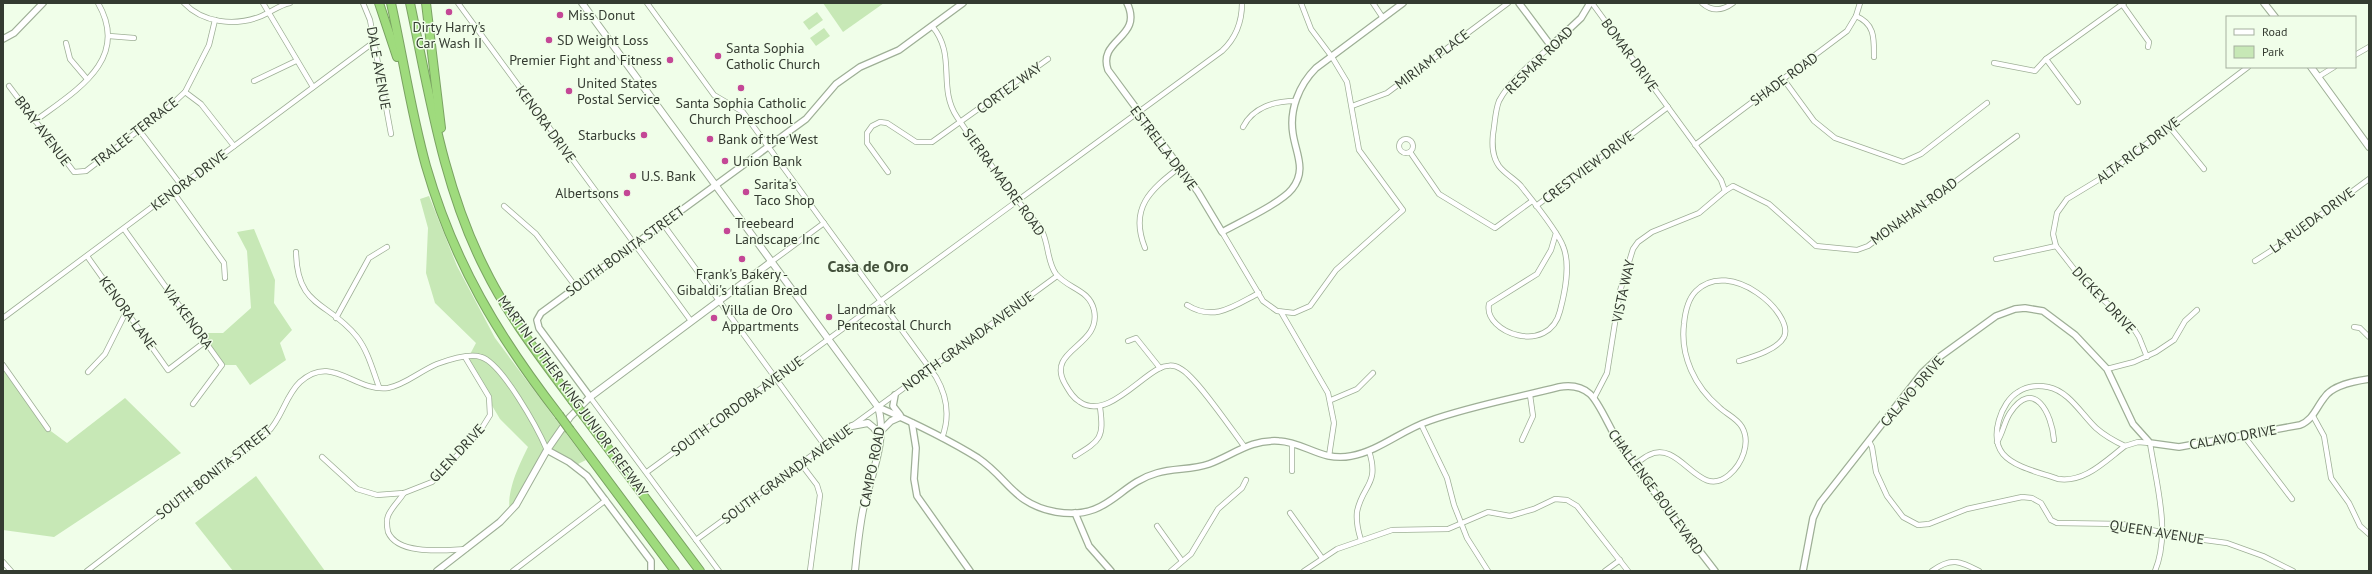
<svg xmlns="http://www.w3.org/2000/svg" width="2372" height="574" font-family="'PT Sans',sans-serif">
<rect width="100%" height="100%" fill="#f0fee9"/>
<g fill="#c7e8b6">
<polygon points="823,3 884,3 843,32"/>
<polygon points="817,12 823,20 809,30 803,22"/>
<polygon points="824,28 830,36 816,46 810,38"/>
<path d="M429,196l28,70 38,72 91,122 -12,6 -27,-16 -37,62c-4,-20 9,-47 18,-65l-28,-28 -34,-57 10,-19 -41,-40 -9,-30 2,-45 -8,-29z"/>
<polygon points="254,229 275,280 274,303 292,330 280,343 286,360 250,385 236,365 222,365 200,333 223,333 251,308 247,251 237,232"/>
<polygon points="3,365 48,429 67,443 125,398 181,453 54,537 3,530"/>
<polygon points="256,476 325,571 233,571 195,523"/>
</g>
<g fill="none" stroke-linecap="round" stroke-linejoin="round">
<defs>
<g id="minor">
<path d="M184,3c19,20 50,23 75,14 11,-4 20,-12 31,-14"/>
<polyline points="263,3 313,87"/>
<polyline points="363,3 370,20 391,134"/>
<polyline points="458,3 691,321"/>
<path d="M647,3l67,92 29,17 193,265c11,19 14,40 6,61"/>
<polyline points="1373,3 1383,18"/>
<polyline points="1592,3 1721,180 1725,191 1699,213 1652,232 1638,242 1633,249 1620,291 1607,373 1594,398"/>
<path d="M1702,3c10,9 20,8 31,0"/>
<polyline points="2122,4 2149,42 2148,47"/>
<path d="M1856,16c19,8 18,22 18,41"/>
<path d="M932,26c25,29 5,61 25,91 18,27 39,55 59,81 8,11 18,21 26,33 7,14 5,31 14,43 12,15 33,15 38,36 8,37 -49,39 -29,74 4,7 8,14 15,18 25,17 56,-21 78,-33 7,-4 16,-5 23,0 15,8 51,61 63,77"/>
<polyline points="109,36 134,38"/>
<polyline points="66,43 70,59 87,79"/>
<path d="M1551,46c-18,16 -41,34 -52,55 -4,10 -4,22 -6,33 -1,11 -1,22 6,32 6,8 16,13 22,20 11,14 36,44 42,60 8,19 2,46 -3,65 -11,45 -77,22 -71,-7l48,-30 14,-24 5,-17"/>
<polyline points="2355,55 2369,47"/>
<polyline points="2046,59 2078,102"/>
<polyline points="1994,63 2035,71 2046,59 2124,3"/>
<polyline points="2318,77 2334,67"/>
<polyline points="1784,80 1814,121 1835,138 1903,162 1921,154 1987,103"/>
<polyline points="254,81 296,61"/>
<polyline points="9,86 74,172 86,171 169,107 185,92 209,45 215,20"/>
<polyline points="185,92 201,104 234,146"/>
<polyline points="1352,106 1387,93 1508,3"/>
<path d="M35,121c40,-30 96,-61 63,-118"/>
<polyline points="2169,126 2204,169"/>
<path d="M1243,127c10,-20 32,-26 52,-26"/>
<polyline points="139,130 181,185"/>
<circle cx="1406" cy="146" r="7"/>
<polyline points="1695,145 1847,31 1856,16 1860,3"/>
<polyline points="1410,152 1439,194 1495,228 1532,201"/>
<polyline points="888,172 867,143 867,133 872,126 880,122 887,123 916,142 932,142 1048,59"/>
<polyline points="1725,191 1733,186 1769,204 1816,246 1857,250 1868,246 2017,136"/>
<polyline points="173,192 224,263 225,278"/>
<polyline points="504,206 536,234 576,287"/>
<polyline points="1536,206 1668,107"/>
<polyline points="663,224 825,446"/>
<polyline points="124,229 222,365 193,404"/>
<polyline points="1222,232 1263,301 1277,311 1294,313 1310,306 1336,270 1403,210 1359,150 1347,82 1332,57 1311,29 1301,3"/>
<path d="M1145,248c-16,-40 5,-58 35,-81"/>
<path d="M296,252c1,57 33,49 61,85 11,14 16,34 22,50"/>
<polyline points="87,256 168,370 206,341"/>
<polyline points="1996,259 2056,246"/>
<polyline points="2255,261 2277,247 2369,179"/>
<polyline points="771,262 824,223"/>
<path d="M1187,305c27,17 47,1 72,-12"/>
<polyline points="1281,312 1328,393 1334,423 1329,456"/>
<polyline points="3,318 374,42"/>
<polyline points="336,318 369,258 387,247"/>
<polyline points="2354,327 2360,328 2369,337"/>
<polyline points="1128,341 1136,338 1160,368"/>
<polyline points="2147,357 2139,337 2132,326 2085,283 2056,246 2053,234 2057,213 2067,199 2100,179 2248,67"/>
<polyline points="3,365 48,429"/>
<polyline points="2107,369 2134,362 2156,352 2174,340 2185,321 2197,310"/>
<polyline points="88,372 105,354 127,310"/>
<polyline points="590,397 719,571"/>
<polyline points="1331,400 1357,389 1373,373"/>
<polyline points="2313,416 2324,436 2331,478 2349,503 2360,526 2369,534"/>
<polyline points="1421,424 1447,478 1454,505 1467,538 1488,571"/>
<polyline points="2244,436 2292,499"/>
<polyline points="1522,440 1533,416 1530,395"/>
<polyline points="1869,441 1872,447 1876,472 1887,496 1903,517 1918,525 1929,524 1967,509 2022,497 2032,498 2041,503 2051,520 2057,523 2122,524 2190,538 2227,543 2263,556 2293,571"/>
<path d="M1997,442c6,-9 7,-20 13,-29 24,-36 42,1 44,27"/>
<polyline points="1292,444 1292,471"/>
<path d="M2125,446c-20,15 -40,37 -67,33 -16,-6 -43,-11 -55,-25 -14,-17 -2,-52 15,-62 9,-6 20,-7 30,-5 21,4 34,28 48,41 9,8 18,13 29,18l13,-4 12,1c6,40 21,89 5,128"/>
<path d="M1075,456c26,-16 29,-18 25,-49"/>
<polyline points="322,457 357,489 377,495 404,493 432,482 480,431 490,415 489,397 465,357"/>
<polyline points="801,464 817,485 820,495 810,571"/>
<path d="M1634,465c5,-3 10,-8 15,-10 32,-16 49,46 80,20 13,-11 22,-32 13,-48 -5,-9 -16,-13 -23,-20 -24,-20 -39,-51 -35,-83 1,-11 4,-25 12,-33 34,-34 99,23 88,46 -7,13 -32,20 -45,24"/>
<path d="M647,472l575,-421c14,-13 20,-29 20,-48"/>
<path d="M404,493c-5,8 -13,15 -16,23 -2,5 -1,11 0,16 10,24 58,18 78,17"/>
<polyline points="1290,513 1322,558"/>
<polyline points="1157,526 1182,561"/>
<polyline points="696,540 1057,276"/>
<path d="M1361,540c-3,-9 -5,-18 -4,-28 5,-27 23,-27 12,-61"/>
<polyline points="3,562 11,571"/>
<path d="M87,571l180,-138c15,-14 18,-37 33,-51 32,-29 54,10 88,6 17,-3 32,-17 49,-24 11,-4 32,-11 44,-7 21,6 57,72 66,93"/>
<polyline points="513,571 606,500"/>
<polyline points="1171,571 1191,554 1218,509 1242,488 1246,480"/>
<polyline points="1304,571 1337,549 1392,530 1448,529 1488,512 1510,516 1534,509 1555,499 1567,500 1577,506 1628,571"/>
<polyline points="1605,571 1620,560"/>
<path d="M1932,571c19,-14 28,-10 47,0"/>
</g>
<g id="tertiary">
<path d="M1127,3c17,35 -30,36 -19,67l90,122 24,40c18,-10 59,-29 70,-43 15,-19 4,-35 1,-55 -4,-24 6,-49 23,-66l87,-65"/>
<polyline points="1519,3 1551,46 1581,18 1590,3"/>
<polyline points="3,39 14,33 43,3"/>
<polyline points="895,395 893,406 900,415"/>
<polyline points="590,397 539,328 537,320 541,313 806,119 836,84 860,67 899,50 963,3"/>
<path d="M878,407c34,15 68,31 100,51 31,21 35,46 78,54 53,9 61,-28 101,-39 17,-5 35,-3 52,-9 24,-9 42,-25 70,-23 25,1 43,21 72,15 28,-5 51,-26 78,-35 42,-15 87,-23 130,-34 11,-2 22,-1 31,7 10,9 21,38 30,50 29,44 63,85 95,127"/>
<polyline points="912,423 916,448 914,479 917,496 970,571"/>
<polyline points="547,450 569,462 587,476 651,561 651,571"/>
<polyline points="1075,513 1089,546 1111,571"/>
<path d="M1803,571l10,-53 7,-15 102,-130 16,-15 58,-42 19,-7 10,-1 18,3 32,24 32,34 26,55 17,19 29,4 121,-22c13,-5 16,-17 24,-27 8,-13 31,-17 45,-19"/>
</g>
<g id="secondary">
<path d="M582,3l296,404c10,32 -8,71 -15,103 -4,20 -6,41 -8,61"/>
<polyline points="2264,3 2275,17"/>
<polyline points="2311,67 2369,147"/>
<polyline points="852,426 868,423 874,428 880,437"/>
<polyline points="881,431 891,421 900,417"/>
<polyline points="437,571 500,522 516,505 547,450 570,417 590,397 771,262"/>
</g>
<g id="motorway">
<polyline points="379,3 397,57"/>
<path d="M391,3c12,54 20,109 35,163 28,97 72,170 133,249"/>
<path d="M410,3c19,89 33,184 75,266 23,47 56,89 87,131"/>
<polyline points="426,3 441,128"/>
<polyline points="584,416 700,571"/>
<polyline points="570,430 675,571"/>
</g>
</defs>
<use href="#minor" stroke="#9eaf96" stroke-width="6"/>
<use href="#tertiary" stroke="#9eaf96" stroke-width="8"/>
<use href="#secondary" stroke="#9eaf96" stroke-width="8"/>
<use href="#motorway" stroke="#7aa362" stroke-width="10"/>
<use href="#minor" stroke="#fff" stroke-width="4.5"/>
<use href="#tertiary" stroke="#fff" stroke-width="5.5"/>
<use href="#secondary" stroke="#fff" stroke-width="6"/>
<use href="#motorway" stroke="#9fdb7d" stroke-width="8"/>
<defs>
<g id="motorway-bridge">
<polyline points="572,400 584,416"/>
<polyline points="559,415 570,430"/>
</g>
</defs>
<use href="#motorway-bridge" stroke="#7aa362" stroke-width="10" stroke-linecap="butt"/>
<use href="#motorway-bridge" stroke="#9fdb7d" stroke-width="8"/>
</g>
<g fill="#c44796" stroke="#f0fee9" stroke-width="1.5">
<circle cx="449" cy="12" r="4"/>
<circle cx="560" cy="15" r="4"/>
<circle cx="549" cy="40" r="4"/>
<circle cx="718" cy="56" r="4"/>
<circle cx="670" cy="60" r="4"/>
<circle cx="741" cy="88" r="4"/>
<circle cx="569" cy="91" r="4"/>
<circle cx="644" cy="135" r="4"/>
<circle cx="710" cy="139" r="4"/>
<circle cx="725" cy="161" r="4"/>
<circle cx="633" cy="176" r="4"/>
<circle cx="746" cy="192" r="4"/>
<circle cx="627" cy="193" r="4"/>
<circle cx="727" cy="231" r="4"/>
<circle cx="742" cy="259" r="4"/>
<circle cx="829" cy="317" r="4"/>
<circle cx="714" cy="318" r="4"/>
</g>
<g text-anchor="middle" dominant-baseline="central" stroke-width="3" stroke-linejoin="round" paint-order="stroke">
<g font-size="14" fill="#343b31" stroke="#f0fee9" text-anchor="start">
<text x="568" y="15">Miss Donut</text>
<text x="449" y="27" text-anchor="middle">Dirty Harry's<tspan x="449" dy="16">Car Wash II</tspan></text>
<text x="557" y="40">SD Weight Loss</text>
<text x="726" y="48">Santa Sophia<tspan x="726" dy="16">Catholic Church</tspan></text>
<text x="662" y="60" text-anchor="end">Premier Fight and Fitness</text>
<text x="577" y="83">United States<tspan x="577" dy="16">Postal Service</tspan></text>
<text x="741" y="103" text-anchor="middle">Santa Sophia Catholic<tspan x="741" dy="16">Church Preschool</tspan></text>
<text x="636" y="135" text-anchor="end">Starbucks</text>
<text x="718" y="139">Bank of the West</text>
<text x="733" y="161">Union Bank</text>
<text x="641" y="176">U.S. Bank</text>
<text x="754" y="184">Sarita's<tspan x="754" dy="16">Taco Shop</tspan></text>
<text x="619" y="193" text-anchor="end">Albertsons</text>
<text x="735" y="223">Treebeard<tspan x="735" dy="16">Landscape Inc</tspan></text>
<text x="742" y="274" text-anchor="middle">Frank's Bakery -<tspan x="742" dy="16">Gibaldi's Italian Bread</tspan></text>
<text x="837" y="309">Landmark<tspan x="837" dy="16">Pentecostal Church</tspan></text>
<text x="722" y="310">Villa de Oro<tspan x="722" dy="16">Appartments</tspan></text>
</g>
<g font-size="14" fill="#343b31" stroke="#f0fee9">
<text transform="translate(1630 55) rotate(54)">BOMAR DRIVE</text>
<text transform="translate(1432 59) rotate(-37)">MIRIAM PLACE</text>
<text transform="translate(1539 60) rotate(-45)">RESMAR ROAD</text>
<text transform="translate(379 68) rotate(80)">DALE AVENUE</text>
<text transform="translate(1784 79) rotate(-36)">SHADE ROAD</text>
<text transform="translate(1009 88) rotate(-36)">CORTEZ WAY</text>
<text transform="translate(546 124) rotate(54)">KENORA DRIVE</text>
<text transform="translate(43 131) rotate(53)">BRAY AVENUE</text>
<text transform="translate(135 132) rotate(-38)">TRALEE TERRACE</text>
<text transform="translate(1164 148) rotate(53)">ESTRELLA DRIVE</text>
<text transform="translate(2138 150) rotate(-37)">ALTA RICA DRIVE</text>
<text transform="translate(1588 167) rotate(-37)">CRESTVIEW DRIVE</text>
<text transform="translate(189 180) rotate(-37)">KENORA DRIVE</text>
<text transform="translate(1004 182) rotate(54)">SIERRA MADRE ROAD</text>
<text transform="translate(1914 211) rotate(-36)">MONAHAN ROAD</text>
<text transform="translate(2312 220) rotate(-36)">LA RUEDA DRIVE</text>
<text transform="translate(625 251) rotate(-36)">SOUTH BONITA STREET</text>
<text transform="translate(1623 291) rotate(-78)">VISTA WAY</text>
<text transform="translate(2104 300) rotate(47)">DICKEY DRIVE</text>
<text transform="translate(128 313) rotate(54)">KENORA LANE</text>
<text transform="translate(188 317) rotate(54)">VIA KENORA</text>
<text transform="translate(968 341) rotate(-36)">NORTH GRANADA AVENUE</text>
<text transform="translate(1912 391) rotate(-49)">CALAVO DRIVE</text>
<text transform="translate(573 396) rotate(54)">MARTIN LUTHER KING JUNIOR FREEWAY</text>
<text transform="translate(737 406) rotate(-36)">SOUTH CORDOBA AVENUE</text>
<text transform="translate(2233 437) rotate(-10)">CALAVO DRIVE</text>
<text transform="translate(457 453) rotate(-47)">GLEN DRIVE</text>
<text transform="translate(872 467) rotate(-79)">CAMPO ROAD</text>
<text transform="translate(214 472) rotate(-38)">SOUTH BONITA STREET</text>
<text transform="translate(787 474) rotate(-36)">SOUTH GRANADA AVENUE</text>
<text transform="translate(1656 492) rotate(54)">CHALLENGE BOULEVARD</text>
<text transform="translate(2157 532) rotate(9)">QUEEN AVENUE</text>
</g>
<g font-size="16" font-weight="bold" fill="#43513b" stroke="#f0fee9">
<text x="868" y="266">Casa de Oro</text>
</g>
</g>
<rect width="2372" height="574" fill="none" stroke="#343b31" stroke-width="8"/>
<rect x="2226" y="16" width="130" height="52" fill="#f0fee9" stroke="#a5b09f"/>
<rect x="2234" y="29" width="20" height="6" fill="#ffffff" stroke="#a5b09f"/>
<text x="2262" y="36" font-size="12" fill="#343b31">Road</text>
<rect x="2234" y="46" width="20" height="12" fill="#c7e8b6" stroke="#a5b09f"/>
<text x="2262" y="56" font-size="12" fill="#343b31">Park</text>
</svg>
